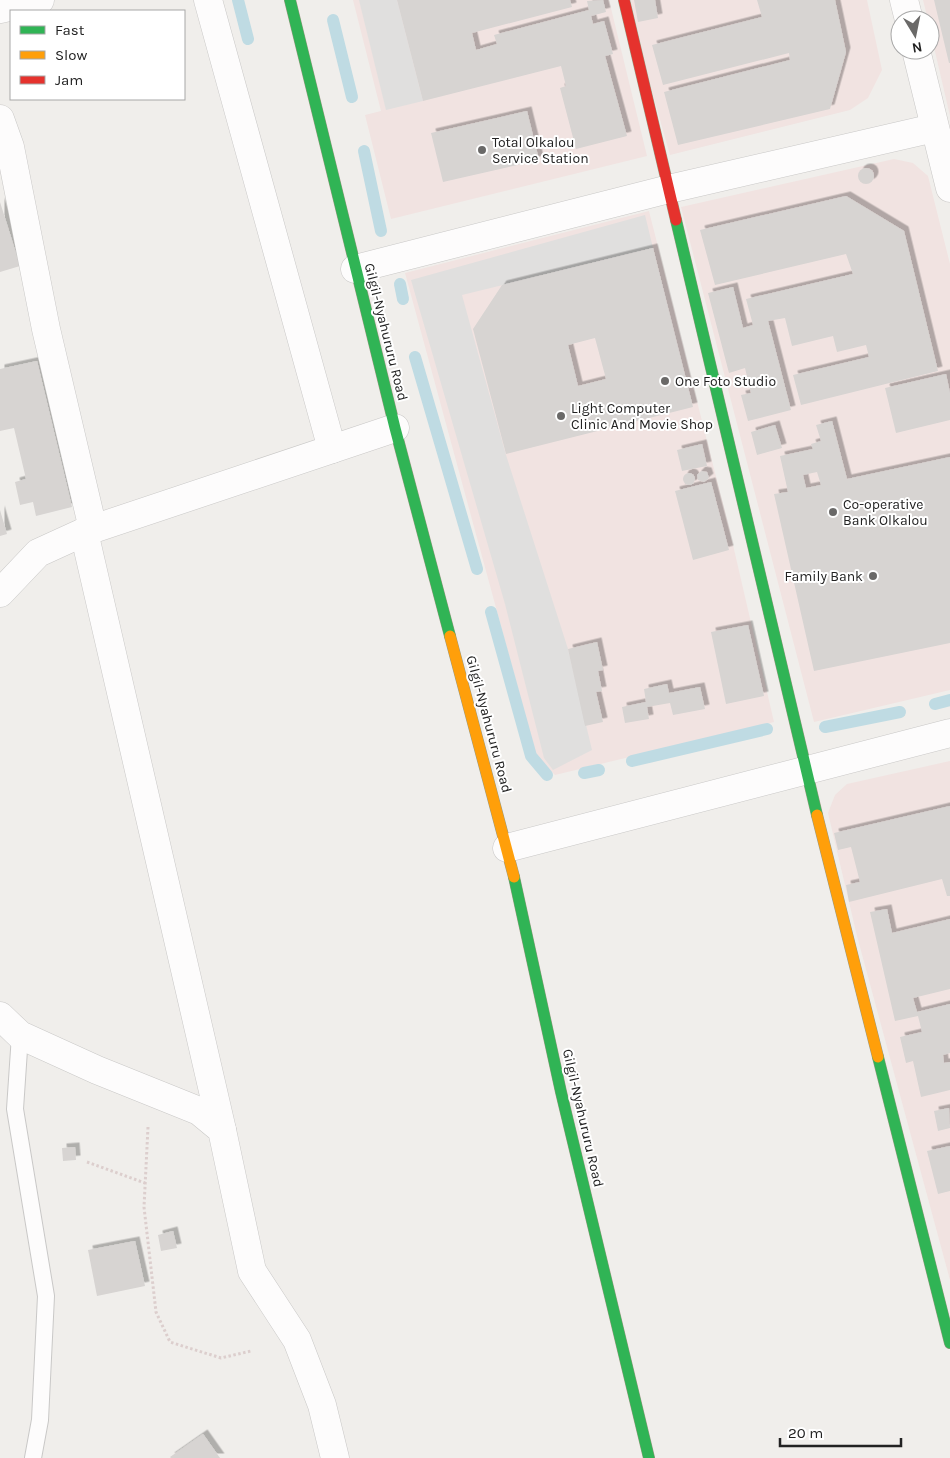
<svg xmlns="http://www.w3.org/2000/svg" width="950" height="1458" font-family="Karla,sans-serif">
<defs>
<filter id="shadow"><feDropShadow dx="4.5" dy="-4.5" stdDeviation="0" flood-color="#0004"/></filter>
</defs>
<rect width="100%" height="100%" fill="#f0eeeb"/>
<g fill="#f1e3e1">
<polygon points="353,0 609,0 647,156 391,219 365,115 381,111"/>
<polygon points="626,0 867,0 882,70 868,98 850,110 670,155"/>
<polygon points="923,0 950,0 950,116 930,30 930,20 928,20"/>
<polygon points="894,159 913,163 928,176 950,264 950,690 814,722 681,207"/>
<polygon points="649,211 730,532 774,722 555,775 536,755 405,273"/>
<polygon points="950,761 950,1280 857,936 828,813 835,795 847,784"/>
</g>
<g fill="#e0dfde">
<polygon points="359,0 397,0 423,101 386,110"/>
<polygon points="645,215 653,248 462,295 506,455 568,649 592,750 553,770 544,758 505,604 411,280"/>
</g>
<g fill="none" stroke-linecap="round" stroke-linejoin="round">
<g stroke="#bfdbe3" stroke-width="12">
<polyline points="238,0 248,39"/>
<polyline points="333,20 352,97"/>
<polyline points="364,151 381,231"/>
<polyline points="400,284 403,299"/>
<polyline points="415,357 477,569"/>
<polyline points="491,612 531,756 547,775"/>
<polyline points="935,704 950,700"/>
<polyline points="825,727 900,712"/>
<polyline points="632,761 767,729"/>
<polyline points="584,773 599,770"/>
</g>
</g>
<g fill="#d7d4d2" fill-rule="evenodd" filter="url(#shadow)">
<polygon points="397,0 570,0 572,7 472,33 476,50 497,44 494,35 589,10 587,1 603,0 606,12 591,16 593,24 604,21 613,54 605,56 627,136 576,149 560,88 566,86 561,66 423,101"/>
<polygon points="634,0 655,0 658,18 638,22"/>
<polygon points="757,0 835,0 846,52 830,109 678,145 664,92 790,60 789,53 663,85 652,45 762,17"/>
<polygon points="934,0 950,0 950,63 949,63"/>
<polygon points="527,111 539,160 443,182 431,133"/>
<circle cx="866" cy="176" r="8"/>
<polygon points="846,196 904,231 938,371 801,405 793,375 869,357 866,345 837,352 833,336 792,346 785,318 768,321 791,410 748,421 741,395 751,393 745,368 729,373 708,293 733,287 743,328 753,325 746,299 853,274 846,254 715,285 700,230"/>
<polygon points="0,202 20,266 0,272"/>
<path d="M653,248l40,159 -187,47 -33,-125 29,-44zM595,338l11,41 -28,7 -10,-41z"/>
<polygon points="37,361 72,507 36,516 33,502 20,505 15,482 26,479 14,428 0,431 0,369"/>
<polygon points="946,374 950,393 950,420 896,433 885,388"/>
<path d="M832,421l15,58 103,-22v186l-136,28 -40,-177 14,-2 -8,-36 33,-7 -2,-5 10,-3 -5,-16zM817,472l4,13 -15,3 -3,-13z"/>
<polygon points="775,425 782,448 757,455 751,432"/>
<polygon points="702,444 707,466 682,471 677,450"/>
<polygon points="701,471 707,472 709,478 704,482 698,480 697,475"/>
<circle cx="689" cy="479" r="6"/>
<polygon points="711,482 729,550 693,560 675,491"/>
<polygon points="0,510 7,534 0,536"/>
<polygon points="748,625 764,696 726,704 711,632"/>
<polygon points="597,642 603,670 598,671 602,691 596,692 603,722 585,726 568,649"/>
<polygon points="667,684 669,693 700,687 705,709 673,715 670,703 647,707 649,719 625,723 622,707 646,702 644,689"/>
<polygon points="950,806 950,896 947,896 942,879 849,902 846,885 860,882 851,847 838,850 834,833"/>
<polygon points="887,909 892,933 950,919 950,989 913,998 917,1012 950,1004 950,1053 943,1055 944,1063 950,1062 950,1090 921,1097 913,1061 906,1063 900,1037 922,1032 918,1016 895,1021 870,912"/>
<polygon points="949,1108 950,1128 938,1131 934,1111"/>
<polygon points="950,1146 950,1191 938,1194 927,1151"/>
<polygon points="75,1147 76,1160 63,1161 62,1148"/>
<polygon points="173,1231 177,1248 161,1251 158,1235"/>
<polygon points="135,1241 145,1286 97,1296 88,1250"/>
<polygon points="203,1434 220,1458 171,1458 170,1457"/>
</g>
<g fill="none" stroke-linecap="round" stroke-linejoin="round">
<defs>
<polyline id="lane" points="20,1035 15,1109 46,1296 40,1420 33,1458"/>
<g id="street">
<polyline points="208,0 332,449"/>
<polyline points="904,0 909,20"/>
<polyline points="0,9 40,0"/>
<polyline points="916,50 950,188"/>
<polyline points="0,119 10,147 46,329 93,529"/>
<polyline points="355,269 669,189 934,128"/>
<polyline points="84,532 222,1130"/>
<polyline points="0,593 38,553 84,532 395,428"/>
<polyline points="507,848 950,733"/>
<polyline points="0,1016 20,1035 97,1070 199,1111 222,1130 252,1271 297,1340 322,1405 335,1458"/>
</g>
<g id="fast">
<polyline points="290,0 395,428 450,636"/>
<polyline points="676,220 817,815"/>
<polyline points="514,877 561,1092 649,1458"/>
<polyline points="878,1057 950,1343"/>
</g>
<g id="slow">
<polyline points="450,636 514,877"/>
<polyline points="817,815 878,1057"/>
</g>
<polyline id="jam" points="624,0 676,220"/>
</defs>
<use href="#lane" stroke="#c9c8c7" stroke-width="18"/>
<use href="#street" stroke="#c9c8c7" stroke-width="29"/>
<use href="#fast" stroke="#999a82" stroke-width="12"/>
<use href="#slow" stroke="#999a82" stroke-width="12"/>
<use href="#jam" stroke="#999a82" stroke-width="12"/>
<g stroke="#dccecd" stroke-width="3" stroke-dasharray="2.5 2.5" stroke-linecap="butt">
<polyline points="148,1127 144,1207 156,1312 170,1342 221,1358 251,1351"/>
<polyline points="87,1162 145,1183"/>
</g>
<use href="#lane" stroke="#fdfcfc" stroke-width="16"/>
<use href="#street" stroke="#fdfcfc" stroke-width="28"/>
<use href="#fast" stroke="#30b455" stroke-width="11"/>
<use href="#slow" stroke="#ff9f0a" stroke-width="11"/>
<use href="#jam" stroke="#e5322d" stroke-width="11"/>
</g>
<g fill="#6a6968" stroke="#fff" stroke-width="2">
<circle cx="482" cy="150" r="5"/>
<circle cx="665" cy="381" r="5"/>
<circle cx="561" cy="416" r="5"/>
<circle cx="833" cy="512" r="5"/>
<circle cx="873" cy="576" r="5"/>
</g>
<g text-anchor="middle" dominant-baseline="central" stroke-width="4" stroke-linejoin="round" paint-order="stroke">
<g font-size="14" fill="#222" stroke="#fff" text-anchor="start">
<text x="492" y="142">Total Olkalou<tspan x="492" dy="16">Service Station</tspan></text>
<text x="675" y="381">One Foto Studio</text>
<text x="571" y="408">Light Computer<tspan x="571" dy="16">Clinic And Movie Shop</tspan></text>
<text x="843" y="504">Co-operative<tspan x="843" dy="16">Bank Olkalou</tspan></text>
<text x="863" y="576" text-anchor="end">Family Bank</text>
</g>
<g font-size="14" fill="#222" stroke="#fff">
<text transform="translate(386 332) rotate(76)">Gilgil-Nyahururu Road</text>
<text transform="translate(489 724) rotate(75)">Gilgil-Nyahururu Road</text>
<text transform="translate(583 1118) rotate(77)">Gilgil-Nyahururu Road</text>
</g>
</g>
<rect x="10" y="10" width="175" height="90" fill="#ffffff" stroke="#a7a7a7"/>
<rect x="20" y="26" width="25" height="8" fill="#30b455" stroke="#a7a7a7"/>
<text x="55" y="35" font-size="15" fill="#222222">Fast</text>
<rect x="20" y="51" width="25" height="8" fill="#ff9f0a" stroke="#a7a7a7"/>
<text x="55" y="60" font-size="15" fill="#222222">Slow</text>
<rect x="20" y="76" width="25" height="8" fill="#e5322d" stroke="#a7a7a7"/>
<text x="55" y="85" font-size="15" fill="#222222">Jam</text>
<g transform="translate(915 35) rotate(170)"><circle r="24" fill="#ffffff" stroke="#a7a7a7"/>
<path d="M0-4L9 19L0 12L-9 19Z" fill="#6a6968"/>
<text y="-8" font-size="14" font-weight="bold" text-anchor="middle" fill="#222222">N</text>
</g>
<path d="M780 1438v8h121v-8" fill="none" stroke="#222222" stroke-width="2.5"/>
<text x="788" y="1438" font-size="15" fill="#222222" stroke="#ffffff" stroke-width="4" paint-order="stroke">20 m</text>
</svg>
